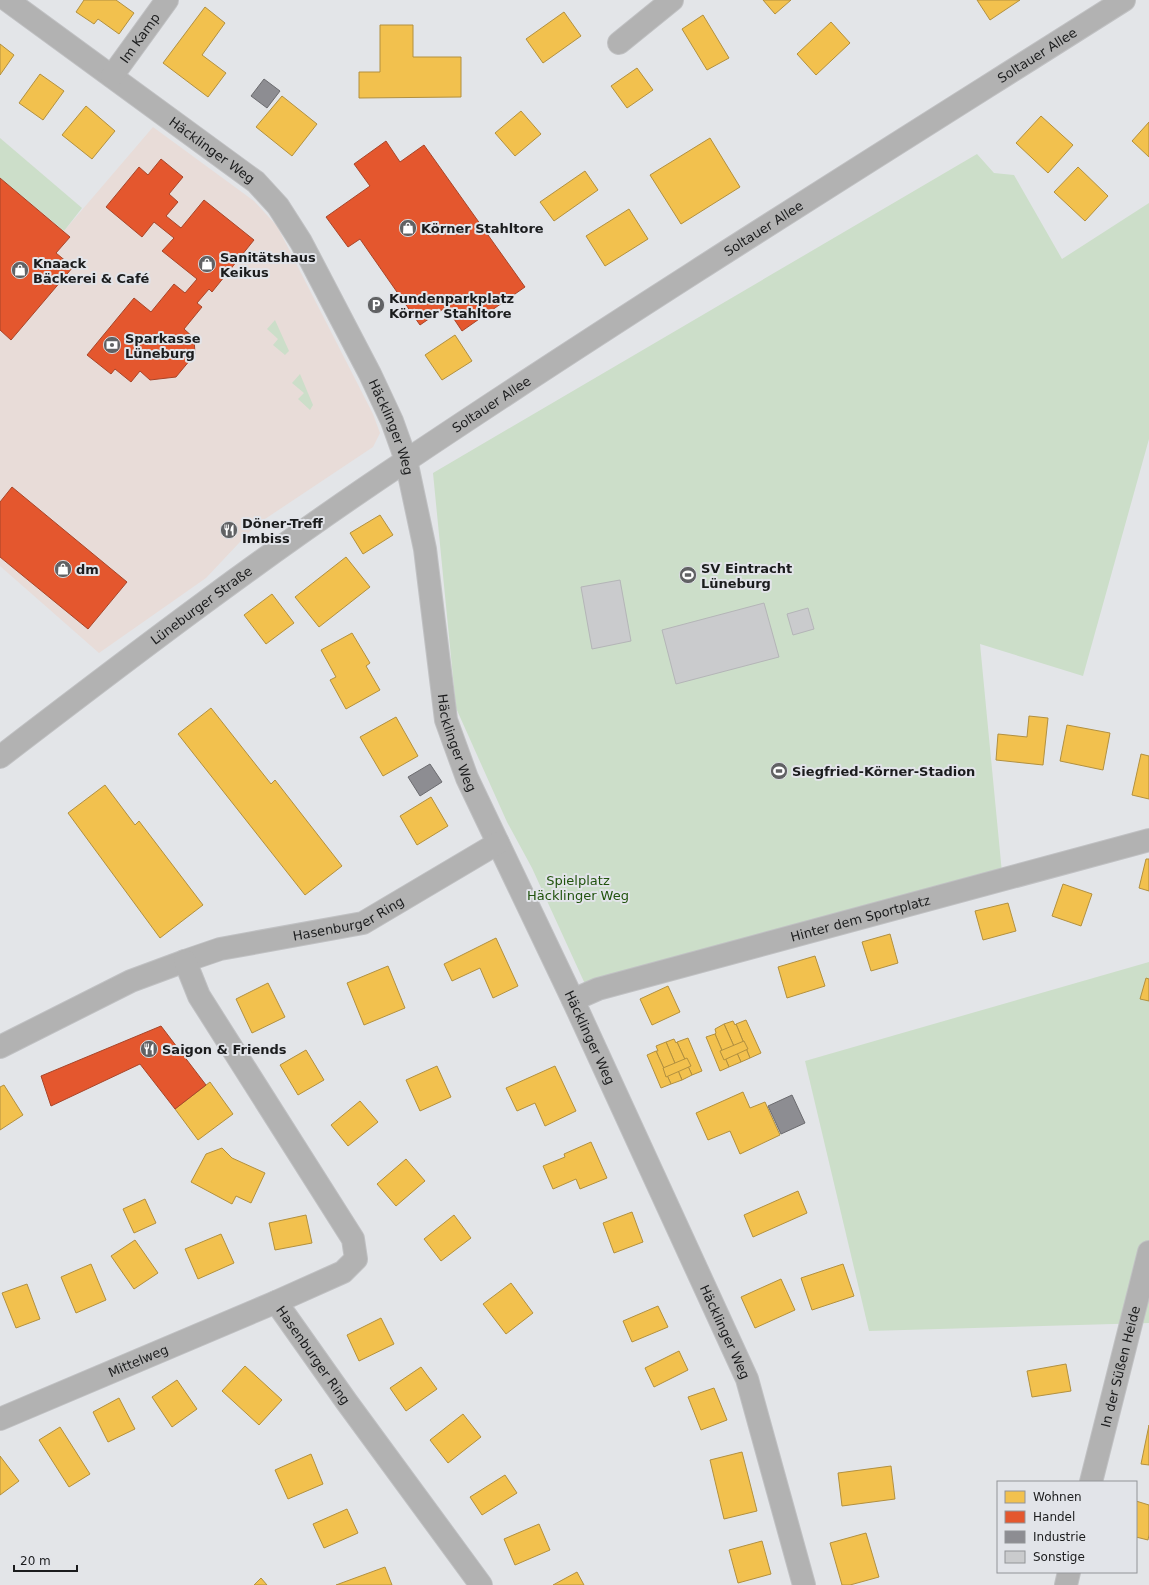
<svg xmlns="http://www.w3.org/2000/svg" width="1149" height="1585" font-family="'DejaVu Sans',sans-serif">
<rect width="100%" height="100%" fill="#e3e5e8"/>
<polygon fill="#e8dcd8" points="153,127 254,201 277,226 373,414 380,433 373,447 256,525 206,578 99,653 0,566 0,178 64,231"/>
<g fill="#ccdec9">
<polygon points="0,138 82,208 64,231 0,178"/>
<polygon points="977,154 994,173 1014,175 1062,259 1149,203 1149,439 1083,676 980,644 1002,873 585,984 532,868 507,822 456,708 433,473"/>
<polygon points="275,320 289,351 285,355 273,345 278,339 267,329"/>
<polygon points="300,374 313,405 310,410 298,399 304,393 292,383"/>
<polygon points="1149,962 1149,1323 869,1331 805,1061"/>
</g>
<g fill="#f2c14e" stroke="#b2903f">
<polygon points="84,0 116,0 134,13 119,34 98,19 94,24 76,12"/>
<polygon points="763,0 791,0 775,14"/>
<polygon points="977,0 1020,0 990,20"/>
<polygon points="205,7 225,23 202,55 226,73 208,97 163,63"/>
<polygon points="564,12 581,36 543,63 526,39"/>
<polygon points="703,15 729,58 707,70 682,29"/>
<polygon points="831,22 850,43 816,75 797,54"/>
<polygon points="380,25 413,25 413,57 461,57 461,97 359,98 359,72 380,72"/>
<polygon points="0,44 14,55 0,75"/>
<polygon points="637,68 653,90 627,108 611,86"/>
<polygon points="40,74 64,91 43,120 19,103"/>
<polygon points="282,96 317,124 292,156 256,127"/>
<polygon points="86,106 115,131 92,159 62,135"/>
<polygon points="521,111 541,134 515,156 495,133"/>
<polygon points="1041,116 1073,145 1048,173 1016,143"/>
<polygon points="1149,122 1149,157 1132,141"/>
<polygon points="710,138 740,187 681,224 650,175"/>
<polygon points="1078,167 1108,196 1085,221 1054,192"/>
<polygon points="585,171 598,190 554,221 540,202"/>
<polygon points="629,209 648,239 605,266 586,236"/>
<polygon points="455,335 472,361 442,380 425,355"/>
<polygon points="380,515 393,535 363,554 350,533"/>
<polygon points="346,557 370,587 319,627 295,597"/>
<polygon points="272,594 294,623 266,644 244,615"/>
<polygon points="352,633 370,663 366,666 380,690 346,709 330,680 336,677 321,650"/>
<polygon points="211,708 271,784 275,780 342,866 305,895 178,734"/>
<polygon points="1029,716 1048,718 1043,765 996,760 998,734 1027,737"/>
<polygon points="396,717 418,756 383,776 360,737"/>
<polygon points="1067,725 1110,733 1103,770 1060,761"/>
<polygon points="1141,754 1149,756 1149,799 1132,795"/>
<polygon points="105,785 135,825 139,821 203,905 160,938 68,813"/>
<polygon points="431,797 448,826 417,845 400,816"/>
<polygon points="1146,859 1149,859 1149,891 1139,888"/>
<polygon points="1063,884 1092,894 1081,926 1052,916"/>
<polygon points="1008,903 1016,931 983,940 975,911"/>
<polygon points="890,934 898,963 871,971 862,942"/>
<polygon points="496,938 518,986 493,998 480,968 452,981 444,964"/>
<polygon points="815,956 825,986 787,998 778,967"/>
<polygon points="388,966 405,1008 364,1025 347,983"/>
<polygon points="1146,978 1149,979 1149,1001 1140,999"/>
<polygon points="268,983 285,1017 252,1033 236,999"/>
<polygon points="668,986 680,1012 652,1025 640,999"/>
<polygon points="746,1020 761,1053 750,1058 736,1024"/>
<polygon points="733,1021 735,1025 736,1024 750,1058 741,1062 724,1024"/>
<polygon points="724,1024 741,1062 729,1067 715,1034 716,1033 715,1029"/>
<polygon points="715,1034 729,1067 720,1071 706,1037"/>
<polygon points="688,1038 702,1071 692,1075 677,1042"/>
<polygon points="674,1039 676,1043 677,1042 692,1075 682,1080 666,1042"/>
<polygon points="744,1041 748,1049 724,1060 720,1051"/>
<polygon points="666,1042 682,1080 671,1084 656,1051 658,1051 656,1046"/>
<polygon points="306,1050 324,1080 298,1095 280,1065"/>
<polygon points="656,1051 671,1084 661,1088 647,1055"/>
<polygon points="687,1058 691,1066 666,1077 663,1068"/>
<polygon points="437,1066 451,1097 420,1111 406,1080"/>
<polygon points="555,1066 576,1111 545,1126 535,1103 517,1111 506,1088"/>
<polygon points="210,1082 233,1114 198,1140 175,1109"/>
<polygon points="4,1085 23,1115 0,1130 0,1087"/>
<polygon points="743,1092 750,1108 765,1102 780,1135 740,1154 730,1131 708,1140 696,1113"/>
<polygon points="360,1101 378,1122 348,1146 331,1125"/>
<polygon points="591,1142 607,1178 580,1189 576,1179 553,1189 543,1166 565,1157 564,1154"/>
<polygon points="222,1148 232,1158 265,1173 251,1203 236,1196 232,1204 191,1182 206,1154"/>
<polygon points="406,1159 425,1181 396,1206 377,1184"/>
<polygon points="798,1191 807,1213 753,1237 744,1215"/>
<polygon points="145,1199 156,1223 134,1233 123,1209"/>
<polygon points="632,1212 643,1242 614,1253 603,1223"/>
<polygon points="306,1215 312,1243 275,1250 269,1223"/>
<polygon points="454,1215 471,1238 441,1261 424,1239"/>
<polygon points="221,1234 234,1263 198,1279 185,1249"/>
<polygon points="135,1240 158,1273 134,1289 111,1256"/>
<polygon points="91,1264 106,1300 76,1313 61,1277"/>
<polygon points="843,1264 854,1296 812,1310 801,1278"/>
<polygon points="781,1279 795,1310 755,1328 741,1297"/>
<polygon points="511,1283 533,1313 506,1334 483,1304"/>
<polygon points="27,1284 40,1319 16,1328 2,1293"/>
<polygon points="658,1306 668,1327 632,1342 623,1321"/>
<polygon points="381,1318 394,1344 359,1361 347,1335"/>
<polygon points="679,1351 688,1370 654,1387 645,1368"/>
<polygon points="1066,1364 1071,1391 1032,1397 1027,1371"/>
<polygon points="245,1366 282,1400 259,1425 222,1391"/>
<polygon points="421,1367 437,1389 406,1411 390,1388"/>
<polygon points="177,1380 197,1409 172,1427 152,1397"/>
<polygon points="714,1388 727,1420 701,1430 688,1397"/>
<polygon points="119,1398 135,1429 108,1442 93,1412"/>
<polygon points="463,1414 481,1437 448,1463 430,1440"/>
<polygon points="1149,1425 1149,1465 1141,1464"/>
<polygon points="60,1427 90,1474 69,1487 39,1440"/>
<polygon points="742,1452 757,1511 724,1519 710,1460"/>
<polygon points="311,1454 323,1484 288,1499 275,1470"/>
<polygon points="0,1456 19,1481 0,1495"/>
<polygon points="891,1466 895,1499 842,1506 838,1473"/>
<polygon points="505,1475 517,1493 482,1515 470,1497"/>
<polygon points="1136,1501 1149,1505 1149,1535 1148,1540 1136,1537"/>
<polygon points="347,1509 358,1533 324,1548 313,1524"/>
<polygon points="539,1524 550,1550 515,1565 504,1539"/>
<polygon points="866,1533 879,1577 850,1585 842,1585 830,1543"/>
<polygon points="762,1541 771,1574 738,1583 729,1550"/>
<polygon points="385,1567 392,1585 336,1585"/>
<polygon points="577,1572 584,1585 553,1585"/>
<polygon points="261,1578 267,1585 254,1585"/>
</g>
<g fill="#e4572e" stroke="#a84529">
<polygon points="386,141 400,162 424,145 525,287 462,331 446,307 420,325 360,239 348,247 326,217 370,186 354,164"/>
<polygon points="161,159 183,177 169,194 178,202 166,216 181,228 204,200 254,240 212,292 209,289 197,303 202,307 184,329 194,338 195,354 176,377 150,380 140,371 131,382 115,369 111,374 87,355 134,298 151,312 174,284 185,293 197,279 162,251 174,238 154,222 142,237 106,207 139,167 148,175"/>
<polygon points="0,178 70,237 56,253 73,267 11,340 0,330"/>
<polygon points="12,487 127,582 88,629 0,557 0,502"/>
<polygon points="161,1026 206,1085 175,1109 140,1064 51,1106 41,1076"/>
</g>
<g fill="#8d8d92" stroke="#6b6b6f">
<polygon points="264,79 280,91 267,108 251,96"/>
<polygon points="430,764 442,782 420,796 408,777"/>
<polygon points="792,1095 805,1123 781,1134 768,1106"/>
</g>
<g fill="#cacbcd" stroke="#b4b5b7">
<polygon points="620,580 631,641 592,649 581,587"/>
<polygon points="764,603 779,657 676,684 662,630"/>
<polygon points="808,608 814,629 793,635 787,614"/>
</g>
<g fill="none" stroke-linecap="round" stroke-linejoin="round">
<defs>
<g id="minor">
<path id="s1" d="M7,0l249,182 22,24 23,36 69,132 22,47 14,39 19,89 21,171 21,58 106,222 174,379 57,206"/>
<polyline points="619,43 672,0"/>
<path id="s2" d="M112,76l55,-76"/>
<path id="s3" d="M573,1000l25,-11 551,-149"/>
<path id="s4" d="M0,1047l131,-66 54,-20 35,-12 143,-26 135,-80"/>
<path id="s5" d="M276,1302l70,99 135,184"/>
<path id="s6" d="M0,1419l276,-117 67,-30 13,-13 -3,-20 -154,-243 -14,-35"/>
<path id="s7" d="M1091,1482l58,-230"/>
<polyline points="1066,1585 1069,1572"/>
</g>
<g id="tertiary">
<path id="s8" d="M0,757c133,-102 267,-204 407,-297 236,-158 477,-308 717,-460"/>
</g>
</defs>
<use href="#minor" stroke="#c0c1c3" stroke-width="24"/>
<use href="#tertiary" stroke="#c0c1c3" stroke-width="24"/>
<use href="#minor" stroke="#b2b2b2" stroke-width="22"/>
<use href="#tertiary" stroke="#b2b2b2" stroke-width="22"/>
</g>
<defs>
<symbol id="shop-disc" viewBox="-11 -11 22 22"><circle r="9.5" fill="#616264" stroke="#e2e4e9"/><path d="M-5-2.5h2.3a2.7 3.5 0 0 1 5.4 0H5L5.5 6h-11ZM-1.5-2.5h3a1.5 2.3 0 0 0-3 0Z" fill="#fff"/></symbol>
<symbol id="parking-disc" viewBox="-11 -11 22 22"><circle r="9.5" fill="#616264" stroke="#e2e4e9"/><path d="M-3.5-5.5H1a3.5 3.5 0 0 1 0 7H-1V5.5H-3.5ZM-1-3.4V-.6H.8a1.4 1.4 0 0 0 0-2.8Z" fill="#fff"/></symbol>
<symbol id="bank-disc" viewBox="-11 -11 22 22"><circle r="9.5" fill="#616264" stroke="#e2e4e9"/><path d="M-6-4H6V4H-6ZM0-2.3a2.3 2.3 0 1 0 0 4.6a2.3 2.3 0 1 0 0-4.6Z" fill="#fff"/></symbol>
<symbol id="restaurant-disc" viewBox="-11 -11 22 22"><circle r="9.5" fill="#616264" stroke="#e2e4e9"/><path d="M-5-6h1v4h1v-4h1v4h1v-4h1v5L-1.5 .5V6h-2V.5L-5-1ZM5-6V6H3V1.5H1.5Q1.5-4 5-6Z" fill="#fff"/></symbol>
<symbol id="stadium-disc" viewBox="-11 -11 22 22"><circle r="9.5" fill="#616264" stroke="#e2e4e9"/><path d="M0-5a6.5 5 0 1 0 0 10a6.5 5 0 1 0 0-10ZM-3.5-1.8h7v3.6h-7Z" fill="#fff"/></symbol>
</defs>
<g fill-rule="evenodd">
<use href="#shop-disc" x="398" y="218" width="20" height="20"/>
<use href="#shop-disc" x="197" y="254" width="20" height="20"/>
<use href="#shop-disc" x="10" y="260" width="20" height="20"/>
<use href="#parking-disc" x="366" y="295" width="20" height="20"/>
<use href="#bank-disc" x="102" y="335" width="20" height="20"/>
<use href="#restaurant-disc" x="219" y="520" width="20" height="20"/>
<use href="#shop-disc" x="53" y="559" width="20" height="20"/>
<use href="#stadium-disc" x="678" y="565" width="20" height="20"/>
<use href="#stadium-disc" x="769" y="761" width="20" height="20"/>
<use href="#restaurant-disc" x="139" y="1039" width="20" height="20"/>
</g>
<g text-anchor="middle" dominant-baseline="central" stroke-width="4" stroke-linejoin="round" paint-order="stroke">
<g font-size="13" fill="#1b1c1d" stroke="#e2e4e9">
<text stroke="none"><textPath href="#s2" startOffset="47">Im Kamp</textPath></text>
<text stroke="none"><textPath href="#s8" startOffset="1253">Soltauer Allee</textPath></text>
<text stroke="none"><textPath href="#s1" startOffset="254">Häcklinger Weg</textPath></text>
<text stroke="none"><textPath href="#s8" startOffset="929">Soltauer Allee</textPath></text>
<text stroke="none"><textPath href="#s8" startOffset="605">Soltauer Allee</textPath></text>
<text stroke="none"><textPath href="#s1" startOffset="590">Häcklinger Weg</textPath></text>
<text stroke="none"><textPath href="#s8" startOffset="252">Lüneburger Straße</textPath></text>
<text stroke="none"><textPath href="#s1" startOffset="914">Häcklinger Weg</textPath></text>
<text stroke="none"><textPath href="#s4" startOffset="374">Hasenburger Ring</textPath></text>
<text stroke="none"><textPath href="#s3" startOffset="299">Hinter dem Sportplatz</textPath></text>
<text stroke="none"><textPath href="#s1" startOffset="1238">Häcklinger Weg</textPath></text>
<text stroke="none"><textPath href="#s1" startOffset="1562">Häcklinger Weg</textPath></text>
<text stroke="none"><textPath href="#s5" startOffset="65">Hasenburger Ring</textPath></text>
<text stroke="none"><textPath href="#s6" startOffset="150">Mittelweg</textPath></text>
<text stroke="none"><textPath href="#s7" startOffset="119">In der Süßen Heide</textPath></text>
</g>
<g font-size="13" font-weight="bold" fill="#1b1c1d" stroke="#e2e4e9" text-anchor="start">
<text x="421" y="228">Körner Stahltore</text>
<text x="220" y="257">Sanitätshaus<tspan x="220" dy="15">Keikus</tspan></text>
<text x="33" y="263">Knaack<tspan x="33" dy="15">Bäckerei &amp; Café</tspan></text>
<text x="389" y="298">Kundenparkplatz<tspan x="389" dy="15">Körner Stahltore</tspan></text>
<text x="125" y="338">Sparkasse<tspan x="125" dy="15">Lüneburg</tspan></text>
<text x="242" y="523">Döner-Treff<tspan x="242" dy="15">Imbiss</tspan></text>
<text x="701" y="568">SV Eintracht<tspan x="701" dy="15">Lüneburg</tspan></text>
<text x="76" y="569">dm</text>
<text x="792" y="771">Siegfried-Körner-Stadion</text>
<text x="162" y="1049">Saigon &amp; Friends</text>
</g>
<g font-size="13" fill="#21530d" stroke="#e2e4e9">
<text x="578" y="880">Spielplatz<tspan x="578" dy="15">Häcklinger Weg</tspan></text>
</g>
</g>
<rect x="997" y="1481" width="140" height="92" fill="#e2e4e9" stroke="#929497"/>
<rect x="1005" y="1491" width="20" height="12" fill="#f2c14e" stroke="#929497"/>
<text x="1033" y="1501" font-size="12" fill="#1b1c1d">Wohnen</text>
<rect x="1005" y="1511" width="20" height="12" fill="#e4572e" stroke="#929497"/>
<text x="1033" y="1521" font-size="12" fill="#1b1c1d">Handel</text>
<rect x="1005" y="1531" width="20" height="12" fill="#8d8d92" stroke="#929497"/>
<text x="1033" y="1541" font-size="12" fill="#1b1c1d">Industrie</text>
<rect x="1005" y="1551" width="20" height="12" fill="#cacbcd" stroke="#929497"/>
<text x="1033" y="1561" font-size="12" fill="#1b1c1d">Sonstige</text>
<path d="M14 1565v6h63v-6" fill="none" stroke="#1b1c1d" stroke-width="2"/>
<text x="20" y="1565" font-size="12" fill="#1b1c1d" stroke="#e2e4e9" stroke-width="3" paint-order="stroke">20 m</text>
</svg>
